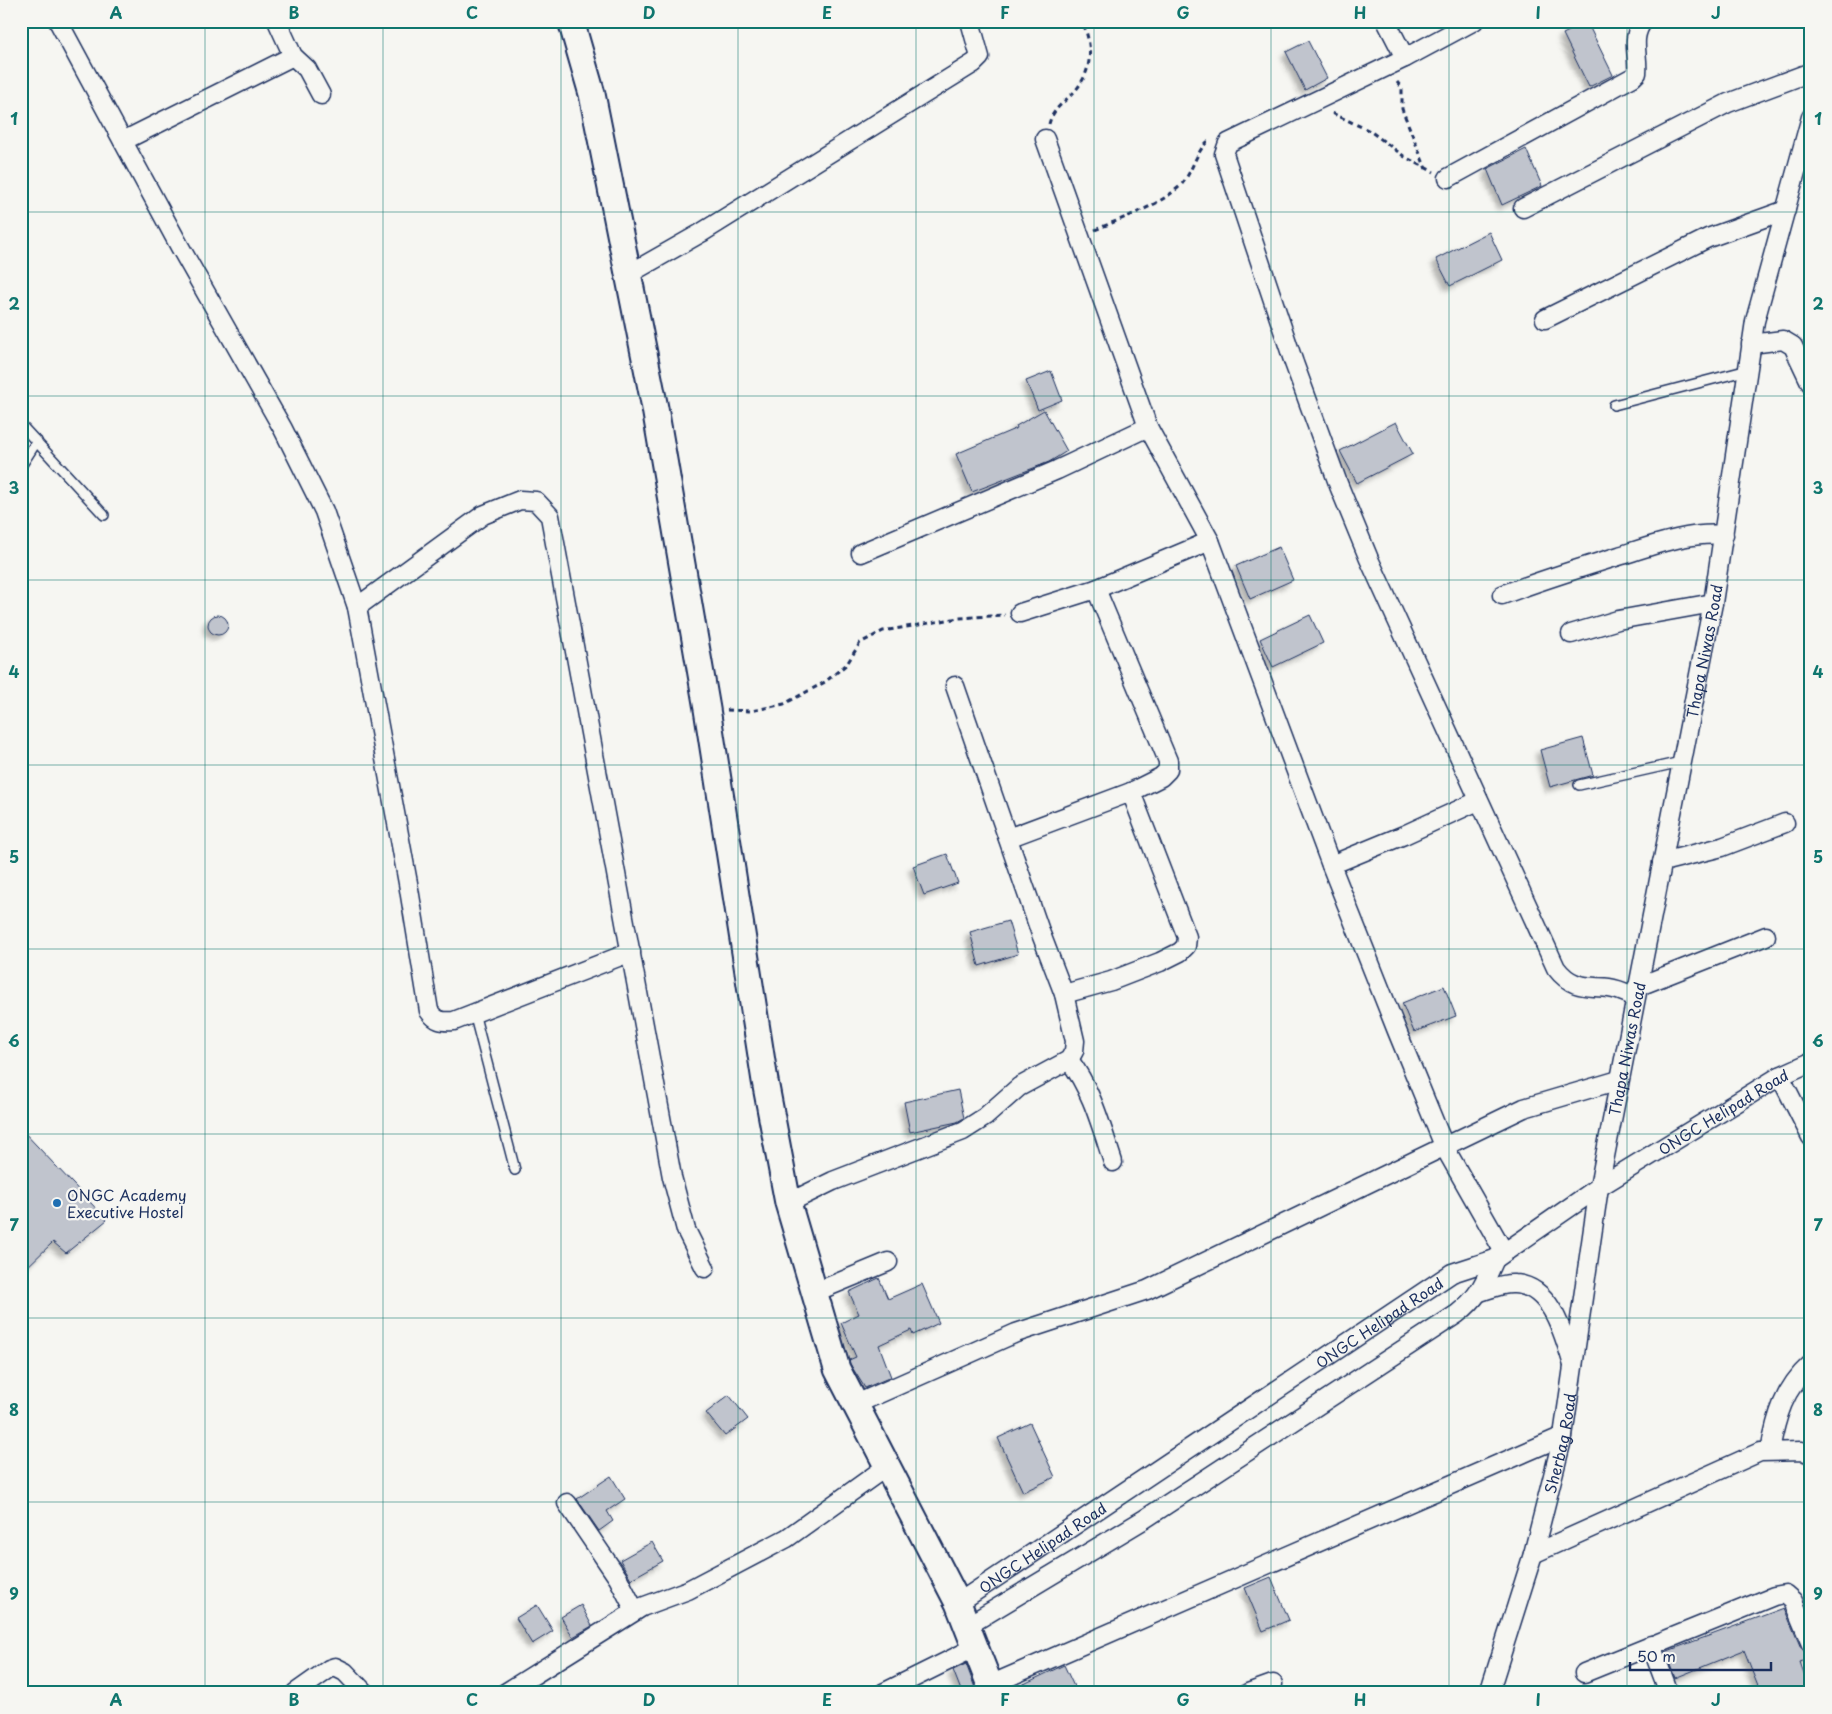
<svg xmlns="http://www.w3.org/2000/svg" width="1832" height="1714" font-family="'Playpen Sans',sans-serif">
<defs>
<filter id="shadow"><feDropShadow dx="-4.5" dy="4.5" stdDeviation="2.5" flood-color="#0004"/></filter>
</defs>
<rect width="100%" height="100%" fill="#f6f6f2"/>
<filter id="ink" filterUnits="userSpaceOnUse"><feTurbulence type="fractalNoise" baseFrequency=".02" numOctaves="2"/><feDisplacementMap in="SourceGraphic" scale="10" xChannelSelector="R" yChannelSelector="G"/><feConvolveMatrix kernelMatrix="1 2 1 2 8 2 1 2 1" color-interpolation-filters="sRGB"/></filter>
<g filter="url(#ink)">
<g fill="#c0c4cd" stroke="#1b2f5e" filter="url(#shadow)">
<polygon points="1587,22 1613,75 1589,87 1563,34"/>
<polygon points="1308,41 1327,78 1305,90 1286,52"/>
<polygon points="1526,149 1542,186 1502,205 1487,169"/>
<polygon points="1489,232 1502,260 1450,286 1436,259"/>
<polygon points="1051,371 1062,400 1038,410 1026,381"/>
<polygon points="1044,410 1067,451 1049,462 972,492 956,454 1017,428 1016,426"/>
<polygon points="1396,422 1413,454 1357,483 1340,451"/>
<polygon points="1279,547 1293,580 1250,599 1236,566"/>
<polygon points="1310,615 1323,643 1273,667 1260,639"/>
<circle cx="218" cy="625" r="10"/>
<polygon points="1583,738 1593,775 1550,787 1540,750"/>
<polygon points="947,854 958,883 924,895 913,866"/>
<polygon points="1008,921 1018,954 979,966 970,932"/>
<polygon points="1444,986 1456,1016 1414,1032 1402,1003"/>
<polygon points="958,1090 964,1118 957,1122 910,1132 904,1102"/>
<polygon points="21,1129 107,1220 66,1253 53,1242 21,1273"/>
<polygon points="879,1278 888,1299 922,1284 939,1323 913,1335 911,1330 879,1345 891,1377 865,1388 850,1364 849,1360 856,1357 841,1323 859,1314 849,1292"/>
<polygon points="729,1395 748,1419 725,1436 706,1413"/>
<polygon points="1030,1423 1055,1477 1023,1492 998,1438"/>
<polygon points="611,1476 625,1499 607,1511 613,1521 599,1531 577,1499"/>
<polygon points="652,1542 663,1561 631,1579 620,1560"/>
<polygon points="1271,1577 1289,1620 1263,1631 1245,1588"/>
<polygon points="1811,1598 1811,1616 1804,1601"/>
<polygon points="537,1605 553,1631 532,1644 516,1618"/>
<polygon points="581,1605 592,1626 573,1637 561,1617"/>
<polygon points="1784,1608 1801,1648 1811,1654 1811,1658 1800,1662 1811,1693 1761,1693 1744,1650 1675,1678 1665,1652"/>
<polygon points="966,1664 977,1693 962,1693 953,1670"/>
<polygon points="1064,1665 1077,1693 1007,1693 1007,1692"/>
</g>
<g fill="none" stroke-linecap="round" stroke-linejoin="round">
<defs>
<g id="lane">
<polyline points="1614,405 1748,370"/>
<polyline points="21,425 104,515"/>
<polyline points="21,466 37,441"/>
<polyline points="1579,785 1681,762"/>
<polyline points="474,1013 515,1170"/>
</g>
<g id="street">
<path d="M58,21l122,226 103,182 41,82 33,96 51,276 21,128c7,10 12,11 25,10l177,-69"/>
<polyline points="277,21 293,56 307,69 321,95"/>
<polyline points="1386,21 1405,58"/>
<path d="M1474,21l-69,37 -177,85 -4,11 70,209 45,123 30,73 187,409c16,21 30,18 53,20 9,1 17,5 26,9"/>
<polyline points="1045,139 1148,427 1210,541 1331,865 1397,1031 1445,1148 1504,1252"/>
<polyline points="123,141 293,56"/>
<path d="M1448,178l185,-101 4,-4c2,-18 -7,-35 6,-52"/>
<polyline points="1523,208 1728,103 1811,72"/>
<polyline points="629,274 701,233 974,63 980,57 970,21"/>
<polyline points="1545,319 1708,238 1786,210"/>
<polyline points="1751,344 1783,340 1793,346 1811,384"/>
<polyline points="861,553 1057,470 1148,427"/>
<path d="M1502,595c39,-15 78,-27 117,-39 35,-11 69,-24 105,-21"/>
<polyline points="357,607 483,515 520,500 536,501 550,516 672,1177 686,1230 705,1268"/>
<polyline points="1020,613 1096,589 1210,541"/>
<polyline points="1571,634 1618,620 1713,603"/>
<polyline points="1008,838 1131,792 1161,777 1168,770 1168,761 1096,589"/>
<polyline points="1662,862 1722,847 1785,823"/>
<polyline points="1331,865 1404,835 1478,801"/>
<polyline points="1637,987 1766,936"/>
<polyline points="1064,994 1111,981 1160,962 1180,952 1186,946 1187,937 1131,792"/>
<path d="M1069,1060c23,30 32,66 44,102"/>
<polyline points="1780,1076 1811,1137"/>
<polyline points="788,1203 833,1181 963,1131 985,1117 1019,1087 1069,1060 1074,1051 1075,1041 1064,994 1041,934 955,686"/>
<path d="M1480,1292c11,-3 22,-9 34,-8 38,1 50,52 59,81"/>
<polyline points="813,1293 888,1262"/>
<polyline points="854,1405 1016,1333 1147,1290 1524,1108 1619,1080"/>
<path d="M1770,1451c6,-34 14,-63 41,-87"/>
<polyline points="567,1503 618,1578 635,1611"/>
<polyline points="1533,1554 1760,1452 1802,1451 1811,1454"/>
<path id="s1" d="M958,1603l494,-330 43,-14 104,-72 181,-111 31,-14"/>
<path d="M967,1626l176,-106 314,-206c22,-17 27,-31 38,-55"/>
<polyline points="1651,1645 1669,1693"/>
<polyline points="1584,1673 1774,1596 1785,1594 1793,1601 1811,1644"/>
<polyline points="990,1685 1563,1436"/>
<polyline points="295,1693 329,1669 335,1667 345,1672 365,1693"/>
<polyline points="505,1693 642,1607 688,1590 787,1538 886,1467"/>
<polyline points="883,1693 976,1647"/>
<polyline points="1248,1693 1273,1684"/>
<path id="s2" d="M1489,1693l44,-139 30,-118 36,-249 114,-584 42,-282 56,-204"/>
</g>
<polyline id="secondary" points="571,21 592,94 655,408 707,709 765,1081 788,1203 837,1369 958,1603 993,1693"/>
</defs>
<use href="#lane" stroke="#1b2f5e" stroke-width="12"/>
<use href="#street" stroke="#1b2f5e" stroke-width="21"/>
<use href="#secondary" stroke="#1b2f5e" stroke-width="29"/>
<g stroke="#1b2f5e" stroke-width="3" stroke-dasharray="5 4" stroke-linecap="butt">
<polyline points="1397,82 1402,88 1402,109 1426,169"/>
<polyline points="1332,113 1370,131 1405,157 1434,172"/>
<path d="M1049,124c4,-16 16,-22 26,-33 18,-21 18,-46 7,-70"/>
<path d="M1095,230c29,-13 63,-23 86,-45 11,-12 14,-31 26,-43h3"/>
<polyline points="727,710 751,711 784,704 825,682 847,664 860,643 883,631 959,618 1005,615"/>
</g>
<use href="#lane" stroke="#f6f6f2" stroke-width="9"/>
<use href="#street" stroke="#f6f6f2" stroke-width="18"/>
<use href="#secondary" stroke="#f6f6f2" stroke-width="25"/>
</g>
</g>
<path fill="none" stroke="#0f766e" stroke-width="1" stroke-opacity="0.55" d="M205,21v1672M383,21v1672M561,21v1672M738,21v1672M916,21v1672M1094,21v1672M1271,21v1672M1449,21v1672M1627,21v1672M21,212h1790M21,396h1790M21,580h1790M21,765h1790M21,949h1790M21,1134h1790M21,1318h1790M21,1502h1790"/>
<circle fill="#1f6fb2" stroke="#f6f6f2" stroke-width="2" cx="57" cy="1203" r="5"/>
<g text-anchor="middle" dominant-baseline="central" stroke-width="4.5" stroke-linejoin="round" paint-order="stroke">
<g font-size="15" fill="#1b2f5e" stroke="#f6f6f2">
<text stroke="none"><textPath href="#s2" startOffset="1065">Thapa Niwas Road</textPath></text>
<text stroke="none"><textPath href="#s2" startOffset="660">Thapa Niwas Road</textPath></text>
<text stroke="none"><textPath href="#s1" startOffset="911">ONGC Helipad Road</textPath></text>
<text stroke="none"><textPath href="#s1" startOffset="506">ONGC Helipad Road</textPath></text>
<text stroke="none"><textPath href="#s2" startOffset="260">Sherbag Road</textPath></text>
<text stroke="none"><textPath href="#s1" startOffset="101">ONGC Helipad Road</textPath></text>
</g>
<g font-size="15" fill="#1b2f5e" stroke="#f6f6f2" text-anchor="start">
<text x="67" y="1194">ONGC Academy<tspan x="67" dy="17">Executive Hostel</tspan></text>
</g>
</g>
<rect width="1832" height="1714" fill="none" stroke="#f6f6f2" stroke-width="55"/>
<path d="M1630 1662v8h141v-8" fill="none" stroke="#1b2f5e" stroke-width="2.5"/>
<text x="1637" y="1662" font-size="15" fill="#1b2f5e" stroke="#f6f6f2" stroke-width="4" paint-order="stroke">50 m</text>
<rect x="28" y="28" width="1776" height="1658" fill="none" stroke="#0f766e" stroke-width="2"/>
<g font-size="16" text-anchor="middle" font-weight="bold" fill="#0f766e">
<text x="116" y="19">A</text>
<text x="294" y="19">B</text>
<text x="472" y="19">C</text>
<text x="649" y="19">D</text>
<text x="827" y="19">E</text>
<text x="1005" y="19">F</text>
<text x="1183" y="19">G</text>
<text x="1360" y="19">H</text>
<text x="1538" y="19">I</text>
<text x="1716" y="19">J</text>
<text x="14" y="125">1</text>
<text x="1818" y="125">1</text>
<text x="14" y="310">2</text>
<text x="1818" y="310">2</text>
<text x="14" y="494">3</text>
<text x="1818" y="494">3</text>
<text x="14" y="678">4</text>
<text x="1818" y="678">4</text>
<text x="14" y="863">5</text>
<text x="1818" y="863">5</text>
<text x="14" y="1047">6</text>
<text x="1818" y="1047">6</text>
<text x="14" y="1231">7</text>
<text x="1818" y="1231">7</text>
<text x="14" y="1416">8</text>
<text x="1818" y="1416">8</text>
<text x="14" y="1600">9</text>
<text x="1818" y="1600">9</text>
<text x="116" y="1706">A</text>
<text x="294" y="1706">B</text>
<text x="472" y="1706">C</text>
<text x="649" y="1706">D</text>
<text x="827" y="1706">E</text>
<text x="1005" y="1706">F</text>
<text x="1183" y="1706">G</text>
<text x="1360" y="1706">H</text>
<text x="1538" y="1706">I</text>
<text x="1716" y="1706">J</text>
</g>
</svg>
